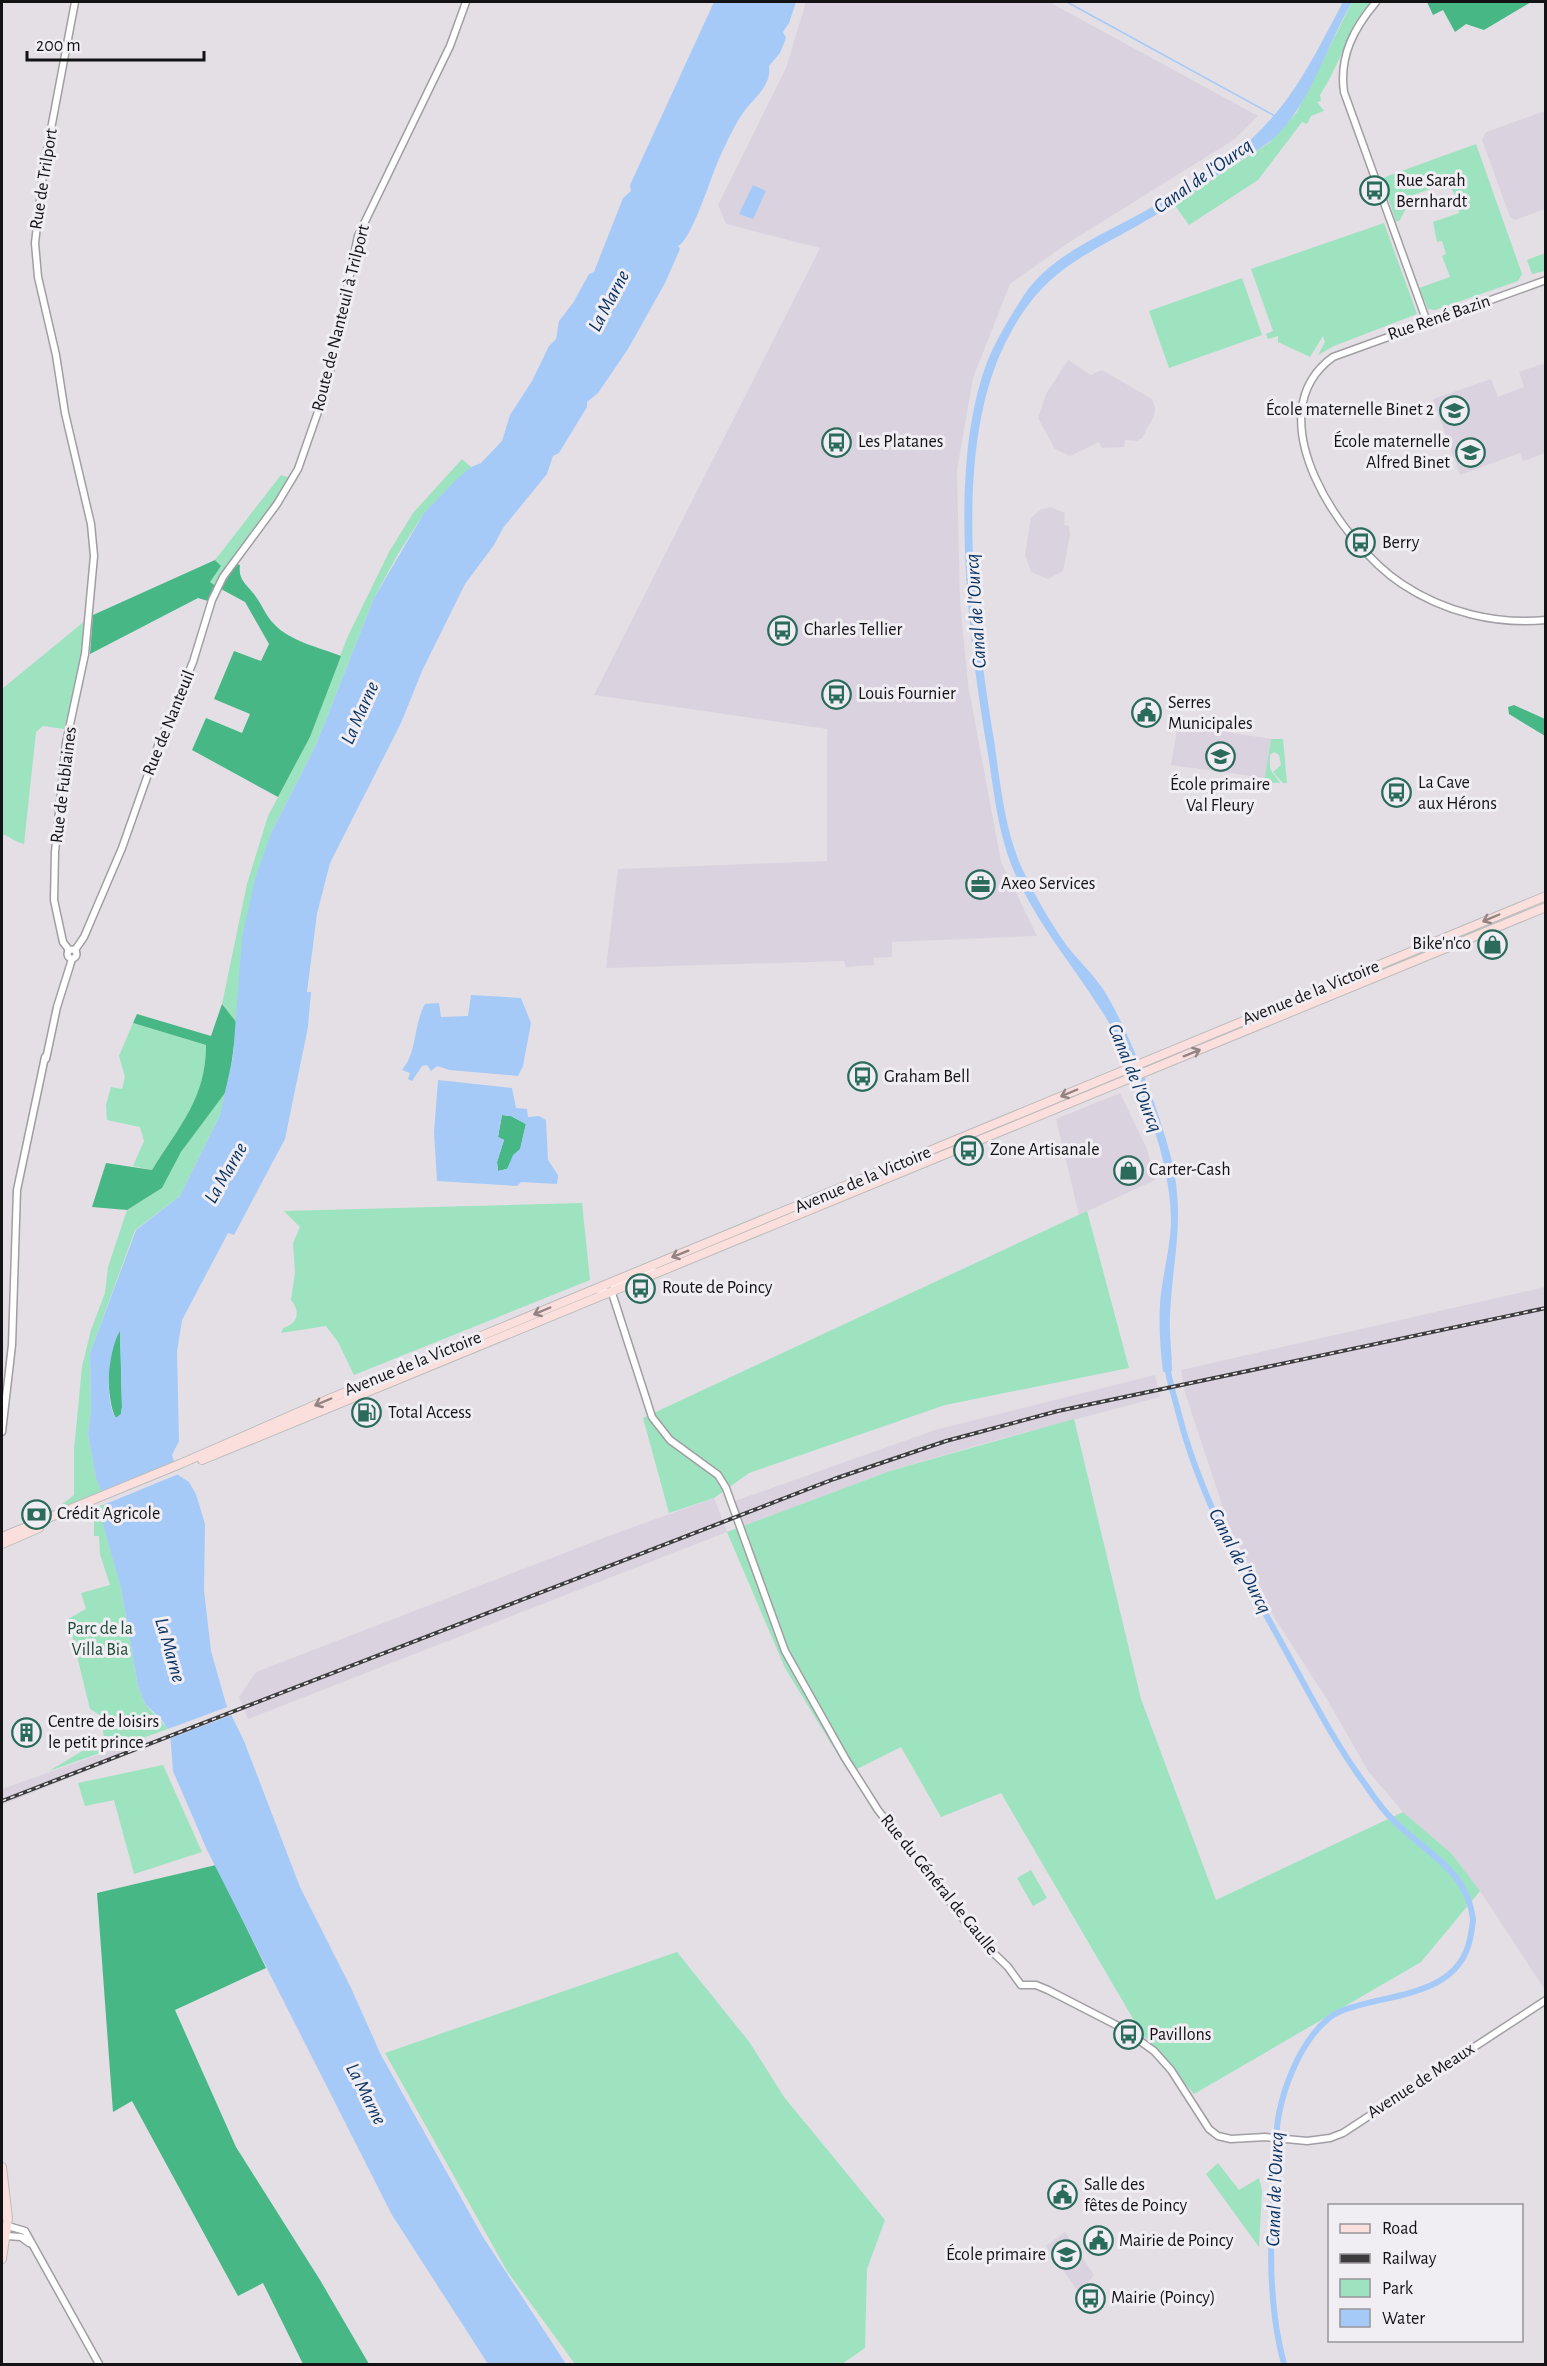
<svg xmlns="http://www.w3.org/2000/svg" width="1547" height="2366" font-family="'Alegreya Sans',sans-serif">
<rect width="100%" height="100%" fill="#e3dfe5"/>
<g fill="#dad3df">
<polygon points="806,2 1049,2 1258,116 1235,139 1068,243 1010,284 973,378 957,470 960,601 968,684 1001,862 1037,936 892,942 892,957 874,958 874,965 846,967 844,961 606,968 618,869 827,861 827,729 594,695 820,248 726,224 718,205 786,68"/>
<polygon points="1545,111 1545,209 1515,220 1510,217 1482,140 1486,132"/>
<polygon points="1068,360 1091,375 1102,370 1152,399 1155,408 1154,416 1142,438 1137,441 1125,440 1124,447 1102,448 1099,442 1070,456 1055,449 1038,418 1046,394"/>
<polygon points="1545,363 1545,453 1523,461 1520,453 1460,475 1433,399 1491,379 1498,397 1524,387 1519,372"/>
<polygon points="1050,507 1065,513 1064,525 1069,526 1070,535 1063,571 1048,579 1031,572 1025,555 1031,518 1040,510"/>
<polygon points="1178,724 1271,739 1265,778 1171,765"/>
<polygon points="1120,1093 1147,1149 1155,1180 1079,1215 1056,1119"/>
<polygon points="1545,1287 1545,1990 1480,1891 1451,1853 1403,1812 1368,1771 1328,1701 1270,1611 1228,1523 1185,1393 1181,1370"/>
<polygon points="1155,1375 1160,1397 982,1444 890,1471 744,1526 735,1501 935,1430"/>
<polygon points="714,1498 727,1532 248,1719 239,1697 256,1672 606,1537"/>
<polygon points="146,1738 149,1746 2,1805 2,1789"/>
<polygon points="1065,2232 1094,2275 1079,2293 1046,2246"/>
</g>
<g fill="#9de3bf">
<path d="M1352,2h20c-24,28 -32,63 -52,93l1,6 -4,1 7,9 -13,5 -4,8 -5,-2 -44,58 -69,45 -15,-21 95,-61 28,-31z"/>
<polygon points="1476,144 1522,274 1518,281 1435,310 1428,309 1419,288 1450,277 1442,256 1446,254 1442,241 1437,242 1433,222 1459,213 1458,208 1462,207 1448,183 1413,195 1400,220 1396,222 1383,181 1385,177"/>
<polygon points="1384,223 1417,314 1334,346 1318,355 1325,342 1323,336 1310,357 1278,342 1278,336 1268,339 1266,334 1273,331 1251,269"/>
<polygon points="1545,253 1545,271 1532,274 1527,260"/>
<polygon points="1242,278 1262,335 1169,368 1149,311"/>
<polygon points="462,459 471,467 424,513 398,554 374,598 316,745 271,833 237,1004 237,1023 222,1004 247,884 268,816 310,737 347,638 389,552 413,513"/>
<polygon points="281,475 293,479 246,539 216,586 210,582 221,566 215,560"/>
<path d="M86,620l-4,38 -18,71 -21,-3 -7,6 -12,112c-9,-2 -13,-7 -22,-10v-145z"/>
<path d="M1271,739h12l4,44h-4l-10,-11 8,-7 -2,-10 -5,-3 -4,3c-1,20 2,14 10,28l-16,-1z"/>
<polygon points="1492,921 1494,925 1296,1007 1294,1003"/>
<polygon points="1284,1007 1286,1011 1073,1098"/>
<path d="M133,1023l73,22c0,55 -27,81 -54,125l-19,-4 11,-25 -4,-14 -33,-7 -1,-15 5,-18 11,2 3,-12 -6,-21z"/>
<polygon points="228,1089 220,1115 180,1196 135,1230 90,1353 91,1411 88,1434 96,1477 103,1492 50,1514 74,1495 74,1450 82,1367 91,1330 105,1293 108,1267 127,1210 162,1188 181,1152"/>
<polygon points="1054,1103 1056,1106 901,1170 899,1167"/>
<path d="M582,1203l8,77 -236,95 -16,-33 -12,-16 -45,7 2,-5c15,-4 18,-16 8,-28l4,-28 -2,-29 7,-16 -16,-16z"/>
<polygon points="1087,1211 1129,1368 945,1405 749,1473 714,1498 669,1513 643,1418"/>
<polygon points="595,1292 530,1324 324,1407 324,1404"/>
<polygon points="1074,1419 1141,1699 1216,1900 1403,1812 1451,1853 1480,1891 1421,1962 1194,2094 1142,2034 1001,1793 941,1817 901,1747 849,1773 785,1668 727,1532 890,1471"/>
<polygon points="106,1503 104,1524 121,1588 138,1686 145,1704 168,1729 49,1771 104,1738 101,1716 90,1709 68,1619 86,1609 81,1593 110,1585 100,1554 99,1536 94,1536 94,1509"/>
<polygon points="163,1765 202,1852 134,1874 114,1800 85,1806 78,1783"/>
<polygon points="1031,1870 1047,1898 1033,1906 1017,1878"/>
<polygon points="677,1952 750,2043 784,2097 885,2220 867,2269 865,2348 842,2364 575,2364 507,2271 385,2053"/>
<polygon points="1218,2163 1239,2190 1259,2178 1262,2191 1259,2247 1206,2174"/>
</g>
<g fill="#47b786">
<polygon points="1427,2 1531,2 1484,30 1466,24 1455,32 1443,10 1433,15"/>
<polygon points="215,560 221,566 210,582 216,586 208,601 198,598 90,654 93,615"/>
<path d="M236,564l4,1c-2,14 5,18 13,28 8,9 12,22 21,31 15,17 47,24 67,32l-31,81 -32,60 -86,-47 14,-32 36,15 8,-19 -36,-15 20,-48 27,10 8,-17 -24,-42 -24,-13z"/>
<polygon points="1514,705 1545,719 1545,736 1509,714 1508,707"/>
<path d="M222,1004l15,19 -9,66 -47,63 -19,36 -35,22 -35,-3 14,-44 46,7c27,-44 54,-71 54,-125l-73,-22 4,-9 74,22z"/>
<polygon points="502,1115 511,1116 526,1124 520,1150 507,1169 498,1171 497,1162 504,1140 498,1137"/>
<path d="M120,1329l2,78 -1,7 -5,4c-8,-13 -10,-56 -4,-71 2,-6 5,-12 8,-18z"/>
<polygon points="216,1865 266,1968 175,2010 236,2147 320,2280 369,2364 303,2364 263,2283 238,2296 132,2101 113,2112 97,1893"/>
</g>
<g fill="#a6caf8" fill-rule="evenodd">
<path d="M714,2h82l-7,21 -6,9 3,6 -6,15 -11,13c3,20 -16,32 -26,47 -8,11 -14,25 -20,37 -10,19 -30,89 -45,96l2,3 -15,34 -37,66 -30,44 -11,9v5l-28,46 -6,3 -6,18 -44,54 -9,17 -29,39 -43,87 -21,52 -71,140 -13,51 -10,78h4l-3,35 -23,112 -51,96 -6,-2 -46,87 -5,32 2,89 -7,14 6,20 11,7 7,12 9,30 -1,66 7,61 15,53 18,37 56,146 51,101 30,67 102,182 83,127h-78l-96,-149 -185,-365 -34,-79 -3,-39 -9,-13 -16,-15 -7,-18 -17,-98 -18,-64 3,-21 -10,-25 -8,-44 3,-23 -1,-58 46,-123 44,-34 40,-81 13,-59 9,-119 13,-58 16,-46 45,-88 58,-147 50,-85 33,-34 14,-12 10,-4 21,-22 8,-26 22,-34 17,-35 7,-7 3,-18 14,-18 16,-29 5,-2 29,-74 8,-7 -1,-6zM120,1331l2,76 -1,7 -5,4c-13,-19 -7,-69 4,-87z"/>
<path d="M1343,2h9c-26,44 -40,100 -78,136 -11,10 -27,18 -40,26 -28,19 -57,39 -87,56 -61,36 -101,47 -137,114 -60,108 -35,288 -16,406 6,41 10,85 26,124 13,28 29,57 47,82 12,15 25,27 36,43 25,39 54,116 66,161 18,64 4,103 1,165 -1,19 2,37 2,56l-9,1c-3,-26 -5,-52 -2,-79 3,-23 9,-46 10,-70 0,-26 -5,-53 -12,-78 -11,-39 -34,-97 -56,-132 -28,-45 -62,-84 -85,-133 -21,-43 -24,-92 -32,-138 -18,-108 -38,-273 0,-377 9,-24 24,-48 38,-70 29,-43 86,-63 130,-89 39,-23 83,-49 114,-84 32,-34 53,-79 75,-120z"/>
<polygon points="753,185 766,191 753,219 739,214"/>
<path d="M471,995l50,3 10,25 -8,43 -5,10 -68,-6 -13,-4 -6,5 -4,-6 -5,1 -10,15 -4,-2 2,-6 -8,-3c16,-19 11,-45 23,-66l14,-1 2,14 27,-1z"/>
<path d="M438,1080l74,8 4,20 11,1 1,8 11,-1 7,4 2,40 10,15 -1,9 -36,-2 -4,4 -80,-5 -3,-49zM502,1115l9,1 15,8 -6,25 -7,6 -6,14 -9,2 -1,-9 7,-22 -6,-3z"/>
</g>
<g fill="#e3dfe5">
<polygon points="176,1461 181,1473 103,1505 101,1493"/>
<polygon points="230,1706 234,1714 168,1739 165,1730"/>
</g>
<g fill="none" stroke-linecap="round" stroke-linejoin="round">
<polyline stroke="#a6caf8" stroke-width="1.5" points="1067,2 1275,116"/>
<path stroke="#a6caf8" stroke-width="6" d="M1167,1363c1,16 7,32 11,48 22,87 66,164 109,242 24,43 48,91 78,131 8,12 17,25 27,35 32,33 75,50 81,100 0,6 -2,14 -3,20 -12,59 -84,54 -129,72 -39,16 -69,97 -64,136 -6,72 -12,147 7,217"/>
<defs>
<g id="minor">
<path d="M1376,2c-22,26 -37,54 -32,90l83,230"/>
<path d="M1546,280l-213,77c-80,58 9,187 69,227 42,28 94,41 144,36"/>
<circle cx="72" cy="954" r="4.5"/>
<polyline points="69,950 63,942 54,900 55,852 66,743 85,654 94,556 91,524 65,413 56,355 38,277 35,243 44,166 75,2"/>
<polyline points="75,950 84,937 122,848 158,746 193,662 212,600 223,577 277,504 298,469 327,386 358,236 450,46 466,2"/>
<polyline points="46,1059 57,1007 72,959"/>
<polyline points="596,1289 612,1293 652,1417 670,1440 718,1475 726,1488 785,1651 845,1758 878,1810 978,1938 1008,1967 1021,1985 1036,1985 1048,1990 1122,2028 1154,2051 1171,2070 1209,2129 1218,2136 1231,2139 1265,2137 1307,2141 1330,2138 1343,2133 1546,2000"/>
<polyline points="612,1292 615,1285 649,1271 655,1265"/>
<polyline points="2,1432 12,1345 17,1190 45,1057"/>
<polyline points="2,2231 8,2226 25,2231 99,2364"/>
<polyline points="7,2236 21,2237 29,2243"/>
</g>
<g id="major">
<polyline points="202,1460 1546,907"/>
<polyline points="2,1537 180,1464 329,1399 1546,896"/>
<polyline points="2,1544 39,1528"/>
<polyline points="2,2167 8,2218 2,2259"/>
<polyline points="2,2213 2,2216"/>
</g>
</defs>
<use href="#minor" stroke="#a19ea3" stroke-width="9"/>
<use href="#major" stroke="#bdbdbd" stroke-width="10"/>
<use href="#minor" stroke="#fff" stroke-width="6"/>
<use href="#major" stroke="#fbdfdc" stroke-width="8"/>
<defs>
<polyline id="rail" points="2,1801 834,1479 946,1441 1058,1411 1546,1308"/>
</defs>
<use href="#rail" stroke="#3c3b3e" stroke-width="4"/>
<use href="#rail" stroke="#f0edf3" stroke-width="1.5" stroke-dasharray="4.5" stroke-linecap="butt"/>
</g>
<defs><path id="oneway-shaft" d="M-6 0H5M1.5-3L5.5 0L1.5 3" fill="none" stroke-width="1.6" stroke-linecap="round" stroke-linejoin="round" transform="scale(1.5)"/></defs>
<g stroke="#938382">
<use href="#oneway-shaft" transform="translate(1491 918) rotate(157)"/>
<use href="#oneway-shaft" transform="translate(1192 1053) rotate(-22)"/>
<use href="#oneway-shaft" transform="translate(1069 1093) rotate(157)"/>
<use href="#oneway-shaft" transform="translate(680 1254) rotate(158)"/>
<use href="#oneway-shaft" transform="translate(542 1311) rotate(157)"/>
<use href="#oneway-shaft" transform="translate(323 1402) rotate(157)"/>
</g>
<defs>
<symbol id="bus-ring" viewBox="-11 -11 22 22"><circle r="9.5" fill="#f0edf3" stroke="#2a6b5b" stroke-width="1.5"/><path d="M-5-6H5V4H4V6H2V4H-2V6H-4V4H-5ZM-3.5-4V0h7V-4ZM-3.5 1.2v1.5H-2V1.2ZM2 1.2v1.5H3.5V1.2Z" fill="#2a6b5b"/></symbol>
<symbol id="school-ring" viewBox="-11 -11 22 22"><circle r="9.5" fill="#f0edf3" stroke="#2a6b5b" stroke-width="1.5"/><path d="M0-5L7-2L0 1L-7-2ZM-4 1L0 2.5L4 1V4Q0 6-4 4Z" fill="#2a6b5b"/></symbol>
<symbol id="civic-ring" viewBox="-11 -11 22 22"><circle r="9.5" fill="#f0edf3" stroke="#2a6b5b" stroke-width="1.5"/><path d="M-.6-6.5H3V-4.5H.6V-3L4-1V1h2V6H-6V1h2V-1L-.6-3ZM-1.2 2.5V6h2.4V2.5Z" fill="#2a6b5b"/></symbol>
<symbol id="office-ring" viewBox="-11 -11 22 22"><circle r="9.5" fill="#f0edf3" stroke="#2a6b5b" stroke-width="1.5"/><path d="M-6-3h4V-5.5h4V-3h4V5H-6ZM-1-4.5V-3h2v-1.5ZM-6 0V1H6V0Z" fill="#2a6b5b"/></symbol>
<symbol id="shop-ring" viewBox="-11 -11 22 22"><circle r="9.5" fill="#f0edf3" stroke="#2a6b5b" stroke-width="1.5"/><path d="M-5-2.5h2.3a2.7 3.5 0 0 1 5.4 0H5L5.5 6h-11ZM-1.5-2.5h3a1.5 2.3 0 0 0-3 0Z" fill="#2a6b5b"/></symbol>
<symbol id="fuel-ring" viewBox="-11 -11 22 22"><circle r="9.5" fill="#f0edf3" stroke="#2a6b5b" stroke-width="1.5"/><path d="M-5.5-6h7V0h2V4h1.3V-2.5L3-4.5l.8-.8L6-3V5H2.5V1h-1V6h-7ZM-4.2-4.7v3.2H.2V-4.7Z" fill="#2a6b5b"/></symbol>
<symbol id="bank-ring" viewBox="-11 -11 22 22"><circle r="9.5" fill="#f0edf3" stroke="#2a6b5b" stroke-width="1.5"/><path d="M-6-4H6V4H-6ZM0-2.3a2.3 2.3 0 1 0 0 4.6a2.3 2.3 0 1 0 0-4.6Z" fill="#2a6b5b"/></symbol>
<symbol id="building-ring" viewBox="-11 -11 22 22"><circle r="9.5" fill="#f0edf3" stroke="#2a6b5b" stroke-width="1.5"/><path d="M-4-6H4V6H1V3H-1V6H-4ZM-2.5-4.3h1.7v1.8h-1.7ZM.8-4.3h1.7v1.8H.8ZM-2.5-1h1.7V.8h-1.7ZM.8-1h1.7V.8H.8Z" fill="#2a6b5b"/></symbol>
</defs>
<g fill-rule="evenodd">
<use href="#bus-ring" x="1358" y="174" width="33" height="33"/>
<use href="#school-ring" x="1438" y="394" width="33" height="33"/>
<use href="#bus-ring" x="820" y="426" width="33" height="33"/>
<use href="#school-ring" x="1454" y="436" width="33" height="33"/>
<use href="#bus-ring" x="1344" y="526" width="33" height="33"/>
<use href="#bus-ring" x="766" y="614" width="33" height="33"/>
<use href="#bus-ring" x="820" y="678" width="33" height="33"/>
<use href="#civic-ring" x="1130" y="696" width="33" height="33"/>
<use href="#school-ring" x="1204" y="740" width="33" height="33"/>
<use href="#bus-ring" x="1380" y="776" width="33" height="33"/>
<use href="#office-ring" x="964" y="868" width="33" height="33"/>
<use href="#shop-ring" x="1476" y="928" width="33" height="33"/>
<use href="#bus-ring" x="846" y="1060" width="33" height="33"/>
<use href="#bus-ring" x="952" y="1134" width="33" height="33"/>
<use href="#shop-ring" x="1112" y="1154" width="33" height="33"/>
<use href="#bus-ring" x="624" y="1272" width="33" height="33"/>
<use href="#fuel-ring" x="350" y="1396" width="33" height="33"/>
<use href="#bank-ring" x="20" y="1498" width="33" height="33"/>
<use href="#building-ring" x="10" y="1716" width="33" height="33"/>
<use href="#bus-ring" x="1112" y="2018" width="33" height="33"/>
<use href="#civic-ring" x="1046" y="2178" width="33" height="33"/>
<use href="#civic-ring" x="1082" y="2224" width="33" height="33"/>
<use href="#school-ring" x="1050" y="2238" width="33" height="33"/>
<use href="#bus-ring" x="1074" y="2282" width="33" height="33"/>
</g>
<g text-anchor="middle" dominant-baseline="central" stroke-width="6" stroke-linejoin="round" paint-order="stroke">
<g font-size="18" fill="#131214" stroke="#f0edf3">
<text transform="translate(44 179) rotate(-81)">Rue de Trilport</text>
<text transform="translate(341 318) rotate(-76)">Route de Nanteuil à Trilport</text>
<text transform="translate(1439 318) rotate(-19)">Rue René Bazin</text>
<text transform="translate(169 723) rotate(-68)">Rue de Nanteuil</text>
<text transform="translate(64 785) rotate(-83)">Rue de Fublaines</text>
<text transform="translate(1311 993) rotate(-22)">Avenue de la Victoire</text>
<text transform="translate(863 1180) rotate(-23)">Avenue de la Victoire</text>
<text transform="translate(413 1364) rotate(-22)">Avenue de la Victoire</text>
<text transform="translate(939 1885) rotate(51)">Rue du Général de Gaulle</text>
<text transform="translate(1421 2081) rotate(-33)">Avenue de Meaux</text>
</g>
<g font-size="18" fill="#131214" stroke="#f0edf3" text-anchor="start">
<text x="1396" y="181">Rue Sarah<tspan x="1396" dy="21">Bernhardt</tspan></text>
<text x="1434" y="410" text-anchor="end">École maternelle Binet 2</text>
<text x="858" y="442">Les Platanes</text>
<text x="1450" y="442" text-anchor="end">École maternelle<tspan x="1450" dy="21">Alfred Binet</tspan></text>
<text x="1382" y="543">Berry</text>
<text x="804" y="630">Charles Tellier</text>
<text x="858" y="694">Louis Fournier</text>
<text x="1168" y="703">Serres<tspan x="1168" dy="21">Municipales</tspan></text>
<text x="1418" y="783">La Cave<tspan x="1418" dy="21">aux Hérons</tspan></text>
<text x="1220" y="785" text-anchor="middle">École primaire<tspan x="1220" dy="21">Val Fleury</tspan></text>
<text x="1001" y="884">Axeo Services</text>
<text x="1471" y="944" text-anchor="end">Bike'n'co</text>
<text x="884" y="1077">Graham Bell</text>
<text x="990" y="1150">Zone Artisanale</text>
<text x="1149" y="1170">Carter-Cash</text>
<text x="662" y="1288">Route de Poincy</text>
<text x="388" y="1413">Total Access</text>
<text x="57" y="1514">Crédit Agricole</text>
<text x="48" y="1722">Centre de loisirs<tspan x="48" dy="21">le petit prince</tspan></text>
<text x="1149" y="2035">Pavillons</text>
<text x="1084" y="2185">Salle des<tspan x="1084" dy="21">fêtes de Poincy</tspan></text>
<text x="1119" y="2241">Mairie de Poincy</text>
<text x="1046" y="2255" text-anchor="end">École primaire</text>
<text x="1111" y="2298">Mairie (Poincy)</text>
</g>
<g font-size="18" fill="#1e4c37" stroke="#f0edf3">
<text x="100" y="1629">Parc de la<tspan x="100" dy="21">Villa Bia</tspan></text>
</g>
<g font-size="20" font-style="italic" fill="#093362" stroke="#f0edf3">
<text transform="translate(1203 176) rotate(-35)">Canal de l'Ourcq</text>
<text transform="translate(609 301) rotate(-62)">La Marne</text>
<text transform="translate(976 611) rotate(-94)">Canal de l'Ourcq</text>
<text transform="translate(360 713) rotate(-66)">La Marne</text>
<text transform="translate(1135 1078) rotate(68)">Canal de l'Ourcq</text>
<text transform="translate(226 1173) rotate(-60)">La Marne</text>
<text transform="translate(1240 1561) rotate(63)">Canal de l'Ourcq</text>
<text transform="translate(170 1650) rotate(74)">La Marne</text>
<text transform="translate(366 2094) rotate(63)">La Marne</text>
<text transform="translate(1275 2189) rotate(-88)">Canal de l'Ourcq</text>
</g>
</g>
<rect width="1547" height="2366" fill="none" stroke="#131214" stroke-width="6"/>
<rect x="1328" y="2204" width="195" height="138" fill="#f0edf3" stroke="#98959a" stroke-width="1.5"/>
<rect x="1340" y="2224" width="30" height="9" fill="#fbdfdc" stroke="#98959a" stroke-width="1.5"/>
<text x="1382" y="2234" font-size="18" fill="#131214">Road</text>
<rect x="1340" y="2254" width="30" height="9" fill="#3c3b3e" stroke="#98959a" stroke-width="1.5"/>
<text x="1382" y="2264" font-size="18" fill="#131214">Railway</text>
<rect x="1340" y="2279" width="30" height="18" fill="#9de3bf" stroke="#98959a" stroke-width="1.5"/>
<text x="1382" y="2294" font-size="18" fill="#131214">Park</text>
<rect x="1340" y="2309" width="30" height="18" fill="#a6caf8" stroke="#98959a" stroke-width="1.5"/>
<text x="1382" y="2324" font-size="18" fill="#131214">Water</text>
<path d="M27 51v9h177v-9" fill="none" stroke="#131214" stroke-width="3"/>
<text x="36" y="51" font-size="18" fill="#131214" stroke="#f0edf3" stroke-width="4.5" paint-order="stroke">200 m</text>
</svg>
